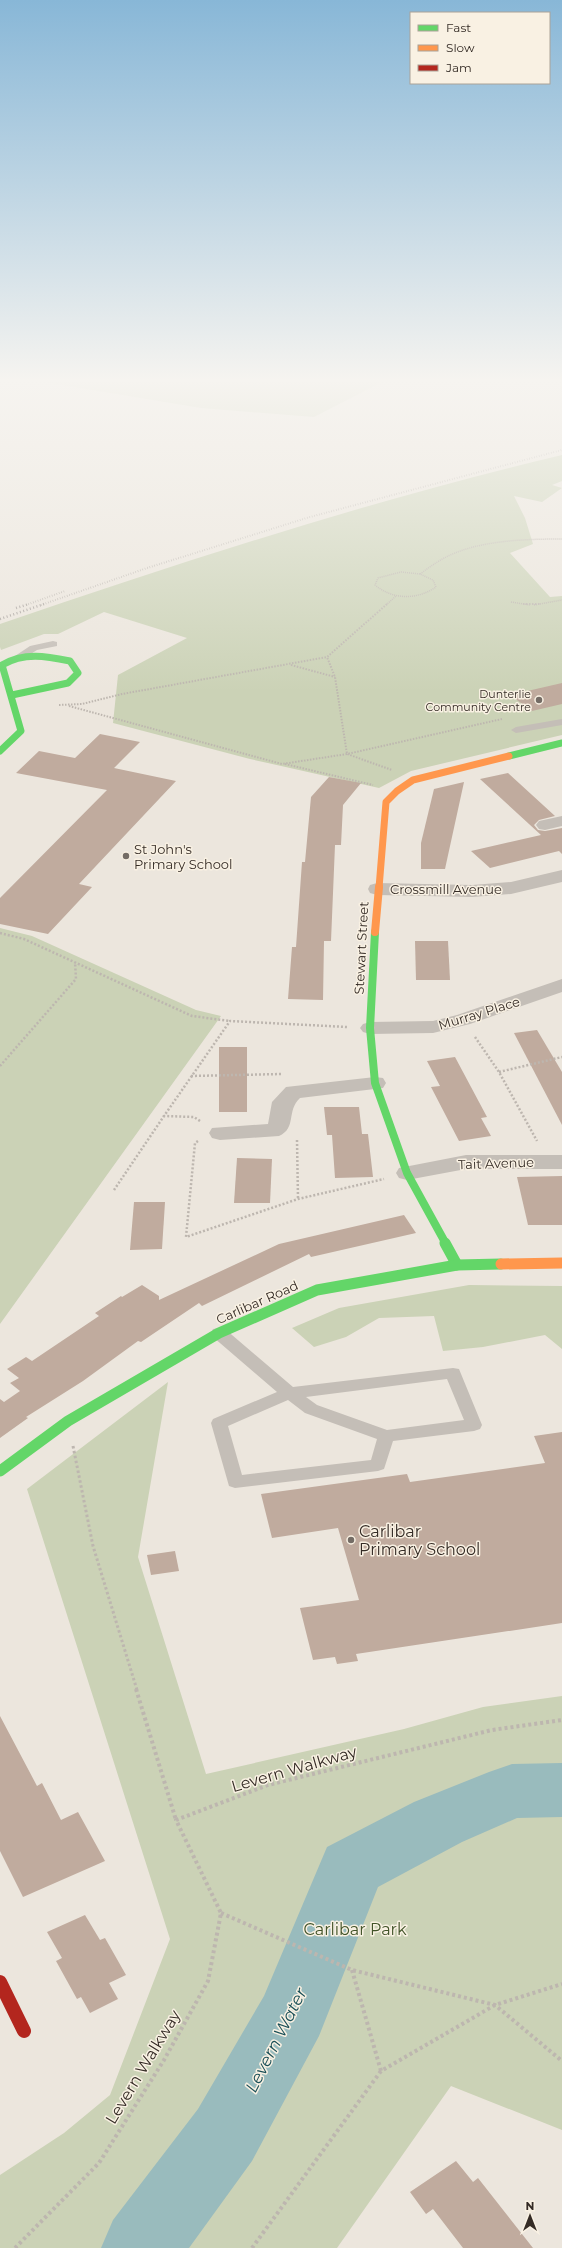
<svg xmlns="http://www.w3.org/2000/svg" width="562" height="2248" font-family="Montserrat,sans-serif">
<rect width="100%" height="100%" fill="#ece6dd"/>
<g fill="#cbd2b6">
<polygon points="20,378 390,378 314,417 201,408"/>
<path d="M562,455v26l-10,4 10,3 -20,14 -28,-6 11,22 8,26 -23,9 40,44 12,-1v139l-151,36 -32,17 -129,-29 -137,-36 5,-48 69,-37 -83,-26 -46,22h-14l-43,16 -1,-3v-23c185,-63 371,-124 562,-169z"/>
<polygon points="0,928 32,936 196,1010 221,1016 0,1324"/>
<polygon points="469,1285 562,1286 562,1349 545,1335 483,1347 443,1351 434,1316 379,1318 346,1337 314,1347 292,1328 339,1308"/>
<polygon points="168,1382 138,1557 206,1774 404,1729 483,1707 562,1696 562,2130 451,2086 337,2248 0,2248 0,2175 64,2133 110,2095 170,1939 27,1489"/>
</g>
<g fill="none" stroke-linecap="round" stroke-linejoin="round">
<polygon fill="#99bbbd" fill-rule="evenodd" points="562,1763 562,1817 517,1818 462,1842 378,1887 319,2036 252,2161 189,2248 101,2248 113,2220 198,2109 264,1996 327,1847 414,1802 489,1772 512,1764"/>
</g>
<g fill="#c0ab9e">
<polygon points="562,683 562,704 532,711 510,695"/>
<polygon points="100,734 140,742 114,768 176,781 79,884 92,887 48,934 0,924 0,898 107,790 16,773 39,751 75,758"/>
<polygon points="508,773 555,816 539,820 534,825 538,830 545,831 562,828 562,854 559,851 490,868 471,851 541,835 480,779"/>
<polygon points="329,777 361,783 343,805 341,845 335,845 331,941 324,941 323,1000 288,999 292,947 296,947 302,862 305,862 311,797"/>
<polygon points="464,782 445,869 421,869 421,843 434,789"/>
<polygon points="415,941 448,941 450,980 416,980"/>
<polygon points="537,1030 562,1072 562,1125 514,1033"/>
<rect x="219" y="1047" width="28" height="65"/>
<polygon points="455,1057 487,1117 481,1118 491,1136 459,1141 431,1087 440,1086 427,1061"/>
<polygon points="324,1107 359,1107 362,1134 368,1134 373,1177 335,1178 332,1135 327,1135"/>
<polygon points="237,1158 272,1159 270,1203 234,1203"/>
<polygon points="562,1176 562,1225 528,1225 517,1177"/>
<polygon points="134,1202 165,1202 162,1249 130,1250"/>
<polygon points="404,1215 416,1233 311,1257 309,1254 202,1306 199,1303 141,1342 138,1341 83,1381 26,1417 28,1418 0,1438 0,1399 4,1402 20,1391 10,1383 19,1378 7,1369 26,1357 32,1361 99,1316 95,1313 121,1296 122,1297 142,1285 159,1296 159,1300 279,1244"/>
<polygon points="562,1432 562,1623 356,1654 358,1661 337,1664 335,1657 313,1660 300,1608 359,1600 338,1528 272,1538 261,1494 407,1474 410,1482 545,1463 534,1436"/>
<polygon points="175,1551 179,1571 151,1575 147,1555"/>
<polygon points="0,1716 37,1786 42,1783 61,1820 78,1812 105,1861 23,1897 0,1851"/>
<polygon points="85,1915 100,1940 105,1938 126,1975 109,1983 118,1999 90,2013 81,1997 77,1999 56,1961 62,1958 47,1932"/>
<polygon points="456,2161 473,2182 478,2178 533,2248 463,2248 433,2209 426,2214 410,2192"/>
</g>
<g fill="none" stroke-linecap="round" stroke-linejoin="round">
<g stroke="#bdb6af" stroke-width="1.5" stroke-dasharray="1 1" stroke-linecap="butt">
<path d="M401,572l19,2 13,6 3,7c-19,13 -43,13 -61,-2l3,-7z"/>
<path d="M420,574c11,-8 22,-16 35,-21 32,-13 73,-14 107,-14"/>
<polyline points="511,602 530,605"/>
<polyline points="386,605 396,596"/>
<polyline points="534,605 562,600"/>
</g>
<g stroke="#bdb6af" stroke-width="2" stroke-dasharray="1.5 1.5" stroke-linecap="butt">
<polyline points="387,604 327,657 335,677 347,754 392,770"/>
<polyline points="523,604 540,604"/>
<polyline points="291,665 335,677"/>
<polyline points="59,705 82,704 122,694 327,657"/>
<polyline points="69,706 282,764 347,754 502,719"/>
<polyline points="285,764 373,785"/>
</g>
<g stroke="#bdb6af" stroke-width="2.5" stroke-dasharray="2 2" stroke-linecap="butt">
<polyline points="0,933 24,939 192,1016 230,1021"/>
<polyline points="475,1037 499,1072 537,1141"/>
<polyline points="0,1066 76,979 75,962"/>
<polyline points="499,1072 562,1057"/>
<polyline points="191,1076 282,1074"/>
<polyline points="200,1121 194,1117 164,1116 230,1021 347,1027"/>
<polyline points="297,1140 298,1199"/>
<polyline points="198,1141 195,1143 186,1237 298,1199 384,1179"/>
<polyline points="114,1190 164,1116"/>
</g>
<polyline stroke="#bdb6af" stroke-width="3" stroke-dasharray="2.5 2.5" stroke-linecap="butt" points="73,1446 93,1546 137,1690"/>
<g stroke="#bdb6af" stroke-width="4" stroke-dasharray="3 3" stroke-linecap="butt">
<polyline points="136,1689 176,1820"/>
<polyline points="221,1913 352,1970 495,2005 562,2061"/>
<polyline points="352,1970 381,2071"/>
<polyline points="15,2248 99,2163 164,2060 208,1981 221,1913 176,1820 268,1785 492,1730 562,1720"/>
<polyline points="252,2248 381,2071 495,2005 562,1984"/>
</g>
<g fill="#c4beb7" fill-rule="evenodd">
<polygon points="53,641 57,642 57,646 37,650 21,660 13,660 12,658 30,646"/>
<polygon points="562,719 562,725 516,733 511,730 516,727"/>
<path d="M219,1328l6,1 68,58 160,-19 6,1 23,56 -2,4 -6,2 -81,10 -9,28 -6,2 -143,17 -6,-2 -18,-63 2,-4 64,-27 -64,-55 -2,-4 2,-4zM447,1379l17,41 -77,10 -70,-25 -11,-8zM288,1400l17,13 72,26 -6,21 -129,15 -14,-49z"/>
</g>
<g fill="#c4beb7" fill-rule="evenodd">
<polygon points="562,816 562,826 545,830 539,829 536,825 539,821"/>
<polygon points="562,870 562,882 511,894 472,897 377,895 370,893 368,889 370,885 377,883 472,885 511,882"/>
<polygon points="562,979 562,992 470,1024 433,1033 370,1034 363,1032 360,1028 363,1024 370,1022 433,1021 457,1015"/>
<path d="M375,1077l8,1 3,5 -3,5 -83,10c-14,13 -3,30 -21,38l-59,4 -8,-2 -3,-5 3,-5 56,-4 4,-22 14,-15z"/>
<polygon points="466,1155 562,1155 562,1169 466,1169 407,1180 399,1178 396,1173 399,1168"/>
</g>
<g stroke="#63d668" stroke-width="7">
<path d="M0,751l21,-20 -19,-66c22,-13 44,-9 68,-4l8,12 -10,10 -56,12"/>
<polyline points="509,756 562,743"/>
</g>
<polyline stroke="#63d668" stroke-width="8" points="375,932 370,1028 375,1083 407,1173 446,1244"/>
<g stroke="#63d668" stroke-width="11">
<polyline points="445,1243 457,1265"/>
<polyline points="0,1471 68,1421 219,1333 317,1290 457,1265 501,1264"/>
</g>
<polyline stroke="#ff974d" stroke-width="7" points="379,888 386,802 397,791 413,780 509,756"/>
<polyline stroke="#ff974d" stroke-width="8" points="375,932 379,887"/>
<polyline stroke="#ff974d" stroke-width="11" points="501,1264 562,1263"/>
<polyline stroke="#b3261e" stroke-width="14" points="0,1982 24,2031"/>
<g stroke="#aca6a1" stroke-width="2" stroke-dasharray="0.5 2" stroke-linecap="butt">
<polyline points="26,605 65,591"/>
<polyline points="41,605 147,568 310,517 562,450"/>
</g>
<g stroke="#aca6a1" stroke-width="2.5" stroke-dasharray="1 2.5" stroke-linecap="butt">
<polyline points="16,608 29,604"/>
<polyline points="0,619 44,604"/>
</g>
</g>
<linearGradient id="sky" x2="0" y2="1"><stop stop-color="#88b7d7"/><stop offset="0.55" stop-color="#f6f4f0"/><stop offset="1" stop-color="#f6f4f0" stop-opacity="0"/></linearGradient>
<rect width="562" height="692" fill="url(#sky)"/>
<g fill="#746c65" stroke="#f9f1e3" stroke-width="1.5">
<circle cx="539" cy="700" r="4"/>
<circle cx="126" cy="856" r="4"/>
<circle cx="351" cy="1540" r="4"/>
</g>
<g text-anchor="middle" dominant-baseline="central" stroke-width="3" stroke-linejoin="round" paint-order="stroke">
<g font-size="11" fill="#342b25" stroke="#f9f1e3" text-anchor="end">
<text x="531" y="694">Dunterlie<tspan x="531" dy="13">Community Centre</tspan></text>
</g>
<g font-size="13" fill="#342b25" stroke="#f9f1e3" text-anchor="start">
<text x="134" y="849">St John's<tspan x="134" dy="15">Primary School</tspan></text>
</g>
<g font-size="13" fill="#342b25" stroke="#f9f1e3">
<text x="446" y="889">Crossmill Avenue</text>
<text transform="translate(361 948) rotate(-87)">Stewart Street</text>
<text transform="translate(479 1013) rotate(-17)">Murray Place</text>
<text transform="translate(496 1163) rotate(-2)">Tait Avenue</text>
<text transform="translate(257 1302) rotate(-24)">Carlibar Road</text>
</g>
<g font-size="16" fill="#342b25" stroke="#f9f1e3" text-anchor="start">
<text x="359" y="1531">Carlibar<tspan x="359" dy="18">Primary School</tspan></text>
</g>
<g font-size="16" fill="#342b25" stroke="#f9f1e3">
<text transform="translate(294 1769) rotate(-16)">Levern Walkway</text>
<text transform="translate(143 2067) rotate(-59)">Levern Walkway</text>
</g>
<g font-size="16" fill="#415328" stroke="#f9f1e3">
<text x="355" y="1929">Carlibar Park</text>
</g>
<g font-size="17" font-style="italic" fill="#1a4f57" stroke="#f9f1e3">
<text transform="translate(276 2040) rotate(-63)">Levern Water</text>
</g>
</g>
<rect x="410" y="12" width="140" height="72" fill="#f9f1e3" stroke="#aaa297"/>
<rect x="418" y="25" width="20" height="6" fill="#63d668" stroke="#aaa297"/>
<text x="446" y="32" font-size="12" fill="#342b25">Fast</text>
<rect x="418" y="45" width="20" height="6" fill="#ff974d" stroke="#aaa297"/>
<text x="446" y="52" font-size="12" fill="#342b25">Slow</text>
<rect x="418" y="65" width="20" height="6" fill="#b3261e" stroke="#aaa297"/>
<text x="446" y="72" font-size="12" fill="#342b25">Jam</text>
<g transform="translate(530 2216)" stroke="#f9f1e3" stroke-width="3" paint-order="stroke">
<path d="M0-3L7 15L0 10L-7 15Z" fill="#342b25"/>
<text y="-6" font-size="11" font-weight="bold" text-anchor="middle" fill="#342b25">N</text>
</g>
</svg>
